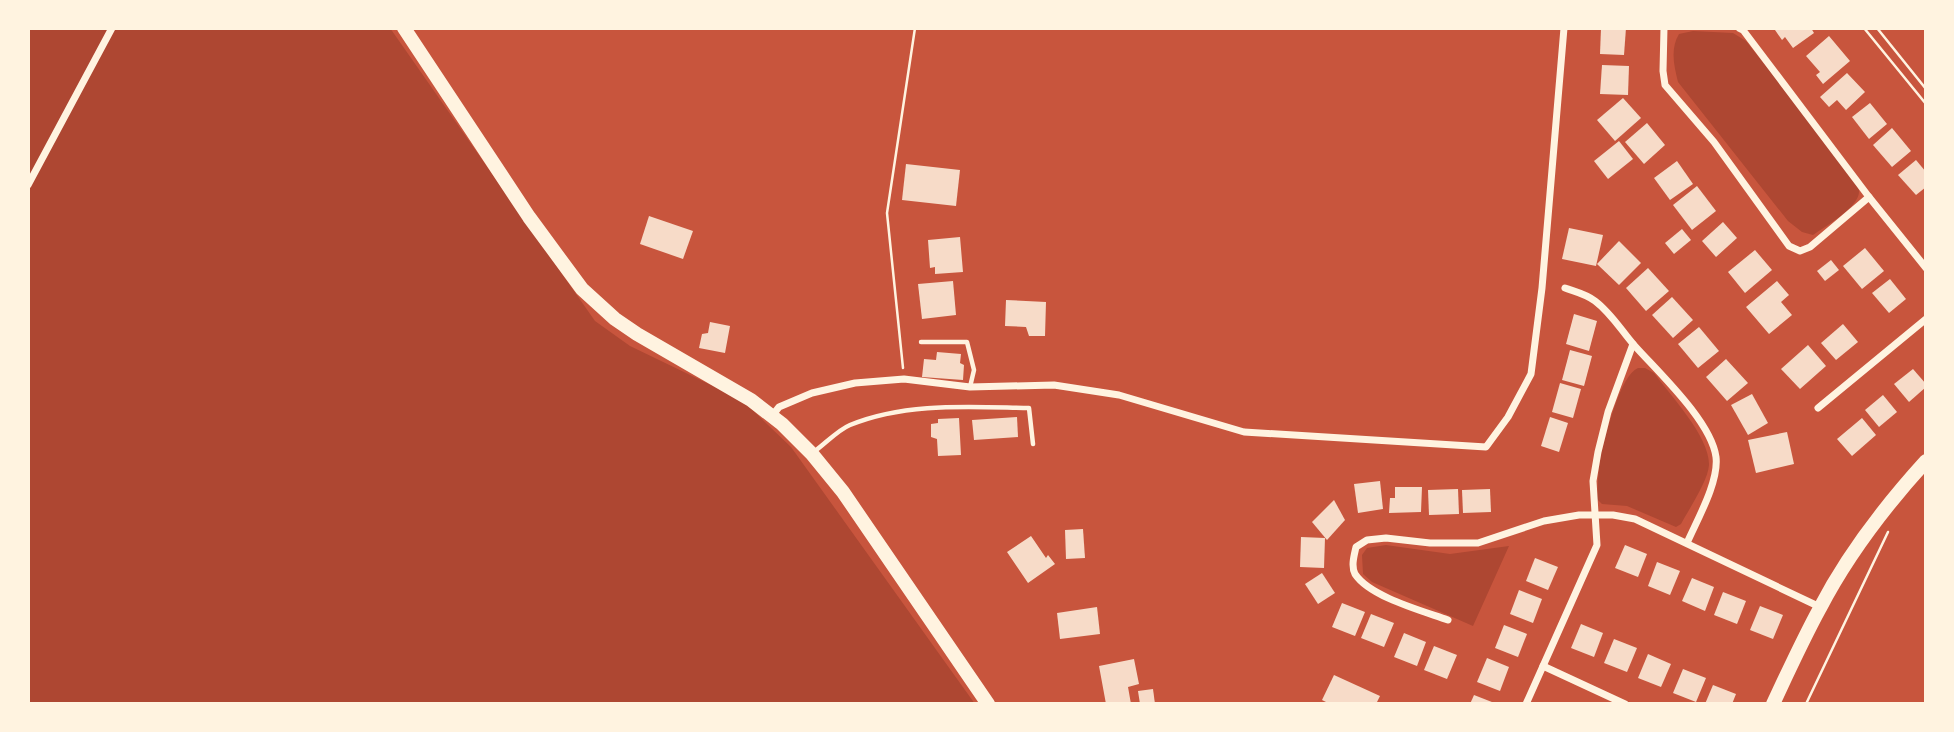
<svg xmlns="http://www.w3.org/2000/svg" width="1954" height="732" font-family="'Roboto Serif',serif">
<rect width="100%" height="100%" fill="#c8553d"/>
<g fill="#ae4732">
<polygon points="28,28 390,28 595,321 630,346 742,400 791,447 975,704 28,704"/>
<path d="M1693,31l40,2 13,8 110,138c0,2 3,9 3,12 1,16 -35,36 -46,44l-11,-3 -14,-11 -110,-139c-4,-16 -8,-33 1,-48z"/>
<path d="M1638,368h7l9,5c16,22 56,64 55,92 -1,16 -20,44 -28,59l-5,3 -49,-21 -25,-2 -5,-5c1,-14 1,-30 4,-45 5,-19 19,-79 37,-86z"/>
<polygon points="1386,545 1450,554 1509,546 1473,626 1372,582 1363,574 1362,555 1367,548"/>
</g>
<g fill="#f7dbc8">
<polygon points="1601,28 1626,28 1624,55 1600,54"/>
<polygon points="1778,28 1811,28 1814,33 1793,48 1785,37 1782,40 1775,30"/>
<polygon points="1829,36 1850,61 1823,84 1816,75 1820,72 1806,56"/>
<polygon points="1602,65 1629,66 1628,95 1600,94"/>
<polygon points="1847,73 1865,92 1846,110 1837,100 1829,107 1820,97"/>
<polygon points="1623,98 1641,118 1615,141 1597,120"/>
<polygon points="1870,103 1887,124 1869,139 1852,117"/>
<polygon points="1647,123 1665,145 1644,164 1625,142"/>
<polygon points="1892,128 1911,151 1892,167 1873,145"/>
<polygon points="1619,141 1633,159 1608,179 1594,161"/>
<polygon points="1916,160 1926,172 1926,187 1916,195 1898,175"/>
<polygon points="1677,161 1693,184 1670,200 1654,178"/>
<polygon points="906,164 960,170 956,206 902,200"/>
<polygon points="1697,186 1716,211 1692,230 1673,205"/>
<polygon points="649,216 693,231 683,259 640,244"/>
<polygon points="1723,222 1737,238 1716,257 1702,241"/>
<polygon points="1569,228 1603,235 1596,266 1562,259"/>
<polygon points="1682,229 1691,240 1674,254 1665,243"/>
<polygon points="960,237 963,272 935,274 935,267 930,268 928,240"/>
<polygon points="1619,241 1641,263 1619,285 1597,264"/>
<polygon points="1865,248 1884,271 1862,289 1843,266"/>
<polygon points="1755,250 1772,270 1745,293 1728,272"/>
<polygon points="1831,260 1839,270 1825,281 1817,271"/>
<polygon points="1648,268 1669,291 1646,311 1626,288"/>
<polygon points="1890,279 1906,299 1889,313 1872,293"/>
<polygon points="953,281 956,315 922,319 918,284"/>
<polygon points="1777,281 1789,295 1781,302 1792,315 1769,334 1746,307"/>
<polygon points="1672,297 1693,320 1673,338 1652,315"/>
<polygon points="1006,300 1046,302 1045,336 1029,336 1026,327 1005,326"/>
<polygon points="1574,314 1597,321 1589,351 1566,344"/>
<polygon points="710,322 730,326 725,353 699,348 702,334 708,333"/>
<polygon points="1843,324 1858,342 1836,360 1821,343"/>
<polygon points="1699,327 1719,351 1698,368 1678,344"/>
<polygon points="1808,345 1826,366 1800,389 1781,369"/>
<polygon points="1570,350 1592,356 1584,386 1562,380"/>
<polygon points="937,352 961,354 960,363 964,365 963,380 922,377 924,359 936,360"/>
<polygon points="1726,359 1748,383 1727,401 1706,377"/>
<polygon points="1913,369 1926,384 1926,387 1909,402 1894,384"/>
<polygon points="1560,383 1581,389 1573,418 1552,412"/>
<polygon points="1752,394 1768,423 1748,435 1731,405"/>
<polygon points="1883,395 1897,412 1879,427 1865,410"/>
<polygon points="1017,417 1018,437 974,440 972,420"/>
<polygon points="1550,417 1568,423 1559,452 1541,446"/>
<polygon points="959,418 961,455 938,456 937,439 931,437 931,424 938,423 938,419"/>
<polygon points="1862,418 1876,435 1852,456 1837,439"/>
<polygon points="1787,432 1794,464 1756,473 1748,440"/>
<polygon points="1380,481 1383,509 1358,513 1354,484"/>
<polygon points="1395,487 1422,487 1421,512 1389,513 1390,498 1395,498"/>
<polygon points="1458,489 1459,514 1429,515 1428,490"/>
<polygon points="1490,489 1491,512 1463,513 1462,490"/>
<polygon points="1334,500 1345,520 1327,540 1312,522"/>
<polygon points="1083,529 1085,558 1066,559 1065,530"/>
<polygon points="1031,536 1046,558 1048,555 1055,564 1028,583 1007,552"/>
<polygon points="1301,537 1325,538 1324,568 1300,567"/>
<polygon points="1625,545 1647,554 1638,577 1615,568"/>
<polygon points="1535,558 1558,567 1548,590 1526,581"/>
<polygon points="1657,562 1680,571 1670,595 1648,586"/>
<polygon points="1322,573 1335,593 1318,604 1305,584"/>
<polygon points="1692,578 1714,587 1705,611 1682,601"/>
<polygon points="1519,590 1542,599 1533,623 1510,614"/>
<polygon points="1723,592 1746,601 1737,624 1714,615"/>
<polygon points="1342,603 1365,612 1355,636 1332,627"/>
<polygon points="1760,606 1783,615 1773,639 1750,630"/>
<polygon points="1097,607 1100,634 1060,639 1057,613"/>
<polygon points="1371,614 1394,623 1384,647 1361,638"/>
<polygon points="1581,624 1603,633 1594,657 1571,648"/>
<polygon points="1504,625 1527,634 1518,657 1495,648"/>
<polygon points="1404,633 1426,642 1417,666 1394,657"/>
<polygon points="1614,639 1637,648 1627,672 1604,663"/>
<polygon points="1434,646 1457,655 1447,679 1424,670"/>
<polygon points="1648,654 1671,664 1661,687 1638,678"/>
<polygon points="1487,658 1509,667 1500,691 1477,682"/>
<polygon points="1134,659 1139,684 1128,687 1131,704 1106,704 1099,666"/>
<polygon points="1683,669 1706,678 1696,702 1673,693"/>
<polygon points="1334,675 1380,696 1376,704 1330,704 1322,700"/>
<polygon points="1713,685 1736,694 1732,704 1705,704"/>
<polygon points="1153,689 1155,704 1140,704 1138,691"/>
<polygon points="1474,695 1497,704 1470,704"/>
</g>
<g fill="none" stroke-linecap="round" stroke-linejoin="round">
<g stroke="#fff3e0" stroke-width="2.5">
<polyline points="1864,28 1926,104"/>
<polyline points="1877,28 1926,89"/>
<polyline points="903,368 887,213 915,28"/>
<polyline points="1806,704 1888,532"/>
</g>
<g stroke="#fff3e0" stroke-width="4.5">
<polyline points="921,342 967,342 974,370 970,387"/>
<path d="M815,451c11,-8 23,-21 35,-26 56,-23 120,-18 179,-17l4,36"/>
</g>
<g stroke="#fff3e0" stroke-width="7">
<polyline points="1664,28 1663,71 1665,85 1714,142 1789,246 1800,251 1810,247 1869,197"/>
<polyline points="1739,28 1743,30 1869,197 1926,268"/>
<polyline points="28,185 112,28"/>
<path d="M1565,288c11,4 21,6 30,13 16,12 26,29 39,44 24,27 77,76 82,112 3,25 -19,63 -29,86"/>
<polyline points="1818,408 1926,319"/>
<polyline points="772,416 779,407 812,393 855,383 904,379 970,387 1054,385 1119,395 1244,432 1486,447 1508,417 1531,374 1542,288 1564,28"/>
<path d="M1448,620c-25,-9 -78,-23 -93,-46 -4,-8 -1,-18 1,-27l11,-7 19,-2 44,5h48l66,-22 35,-6h34l22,4 185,88"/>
<polyline points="1543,666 1625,704"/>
<polyline points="1526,704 1597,545 1593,481 1598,452 1608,412 1633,344"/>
</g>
<g stroke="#fff3e0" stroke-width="14">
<polyline points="404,28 529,217 582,289 615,319 637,334 751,400 782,424 812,454 843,492 988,704"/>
<path d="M1773,704c15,-32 30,-65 47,-96 28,-54 66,-103 106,-147"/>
</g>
</g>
<rect width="1954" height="732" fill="none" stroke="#fff3e0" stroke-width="60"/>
</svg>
